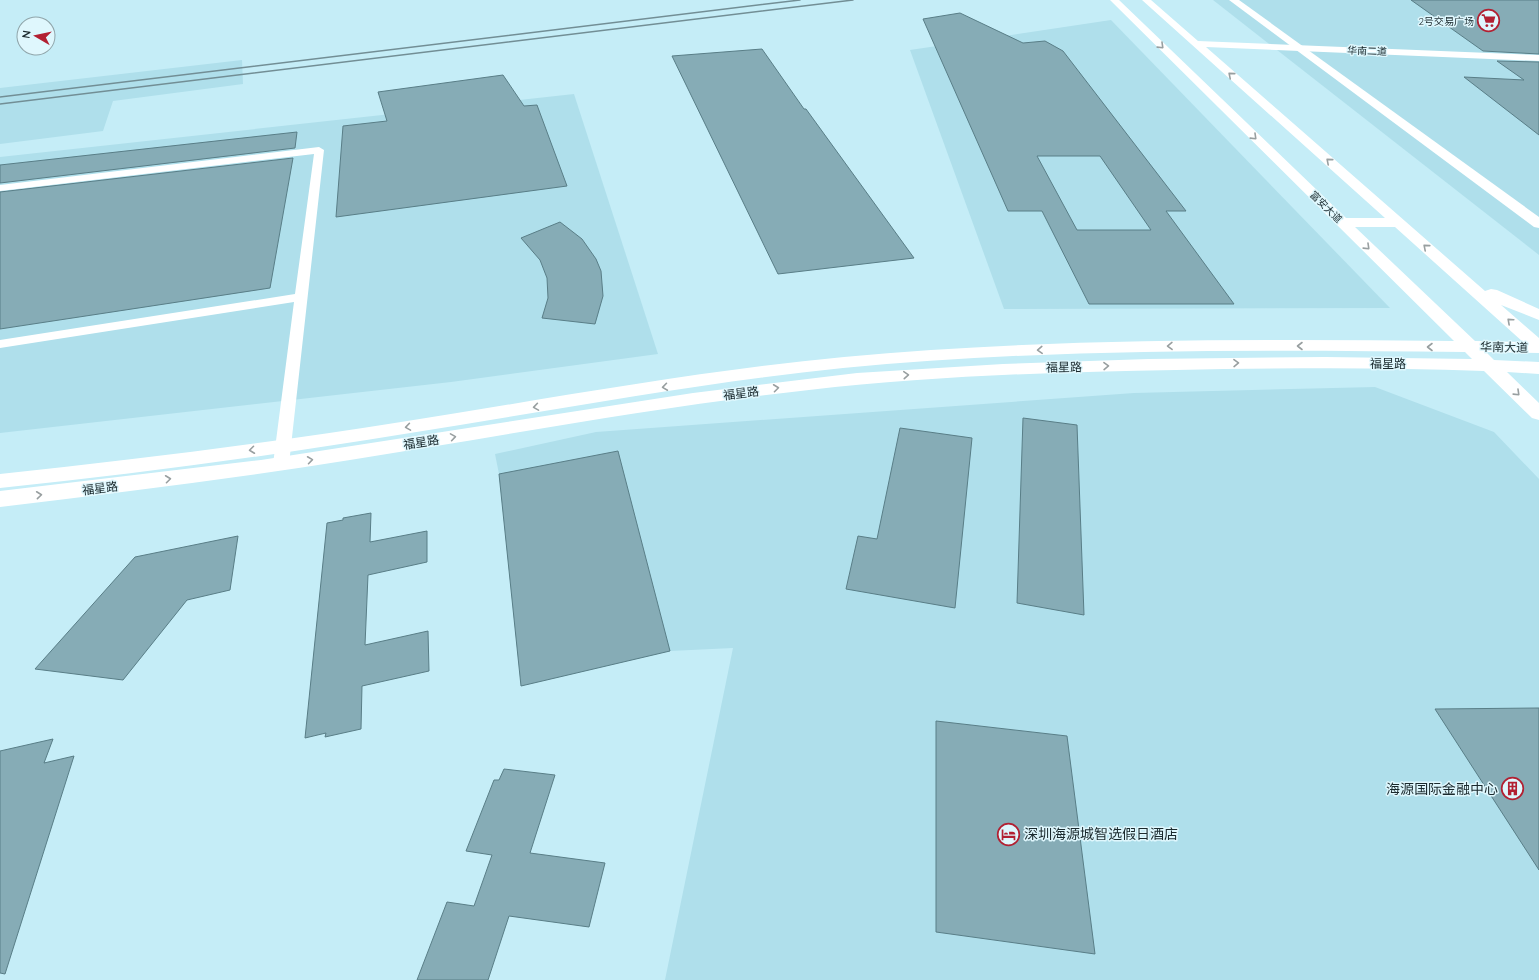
<svg xmlns="http://www.w3.org/2000/svg" width="1539" height="980" font-family="Quicksand,'Noto Sans SC',sans-serif">
<rect width="100%" height="100%" fill="#c5edf7"/>
<g fill="#afdfeb">
<polygon points="1213,0 1539,0 1539,255"/>
<polygon points="1111,20 1390,308 1004,309 910,50"/>
<polygon points="242,60 243,84 113,101 103,131 0,144 0,88"/>
<polygon points="574,94 658,354 451,382 0,433 0,157"/>
<polygon points="1375,387 1494,432 1539,479 1539,980 665,980 733,648 670,651 521,686 499,474 495,454 596,432 1134,393"/>
</g>
<g fill="#86acb6" stroke="#597e87" fill-rule="evenodd">
<polygon points="1411,0 1539,0 1539,54 1483,51"/>
<path d="M960,13l63,30 22,-2 18,10 123,160h-20l68,93h-145l-47,-93h-34l-85,-192zM1037,156h63l51,74h-74z"/>
<polygon points="762,49 804,109 806,109 914,258 778,274 672,56"/>
<polygon points="1497,61 1539,62 1539,135 1464,77 1524,80"/>
<polygon points="503,75 524,106 537,105 567,186 336,217 343,126 387,121 378,92"/>
<polygon points="297,132 295,148 0,183 0,165"/>
<polygon points="293,158 270,288 0,329 0,192"/>
<polygon points="560,222 582,239 596,259 601,271 603,296 595,324 542,318 548,298 547,278 540,260 521,238"/>
<polygon points="1023,418 1077,425 1084,615 1017,603"/>
<polygon points="900,428 972,438 955,608 846,589 858,536 877,539"/>
<polygon points="618,451 670,651 521,686 499,474"/>
<polygon points="371,513 370,542 427,531 427,562 368,575 365,645 428,631 429,671 362,686 361,729 325,737 326,733 305,738 327,523 343,520 343,518"/>
<polygon points="238,536 230,590 187,600 123,680 35,669 135,557"/>
<polygon points="1539,708 1539,870 1435,709"/>
<polygon points="936,721 1067,736 1095,954 936,932"/>
<polygon points="53,739 44,763 74,756 5,974 0,973 0,751"/>
<polygon points="504,769 555,775 530,853 605,863 589,927 509,916 488,980 417,980 447,902 474,906 492,855 466,851 494,780 499,780"/>
</g>
<g fill="none" stroke-linecap="round" stroke-linejoin="round">
<polygon fill="#fff" fill-rule="evenodd" points="319,147 324,150 289,464 287,468 281,469 275,468 273,464 294,302 0,348 0,340 295,294 314,154 0,191 0,185"/>
<polygon fill="#fff" fill-rule="evenodd" points="1229,0 1239,0 1539,217 1539,228 1534,227"/>
<path fill="#fff" fill-rule="evenodd" d="M1110,0h9l227,218h39l-243,-218h9l47,41 341,14v6l-333,-14 279,244 6,-2 6,1 42,19v11l-38,-15 38,33v15l-53,-1 8,8 45,2v12l-32,-2 32,31v17l-7,-2 -48,-47c-103,-4 -205,-3 -308,-1 -122,2 -245,6 -367,20 -154,17 -306,46 -459,70 -117,19 -233,33 -350,47v-16l261,-31 432,-67 164,-20 146,-9 145,-5 177,-2 147,2 -7,-7c-207,-2 -415,-4 -622,16 -147,15 -293,43 -439,66 -134,22 -269,40 -404,54v-14c134,-14 268,-31 401,-52 147,-23 295,-51 443,-65 203,-19 407,-18 610,-16zM1355,227h40l128,115 -48,-1z"/>
<g stroke="#728e95" stroke-width="1.5">
<polyline points="0,97 800,0"/>
<polyline points="0,104 853,0"/>
</g>
</g>
<defs><path id="oneway-chevron" d="M-2-3.5L2.5 0L-2 3.5" fill="none" stroke-width="1.6" stroke-linecap="round" stroke-linejoin="round"/></defs>
<g stroke="#989fa0">
<use href="#oneway-chevron" transform="translate(1161 46) rotate(44)"/>
<use href="#oneway-chevron" transform="translate(1231 75) rotate(-139)"/>
<use href="#oneway-chevron" transform="translate(1254 137) rotate(44)"/>
<use href="#oneway-chevron" transform="translate(1329 161) rotate(-139)"/>
<use href="#oneway-chevron" transform="translate(1367 247) rotate(44)"/>
<use href="#oneway-chevron" transform="translate(1426 247) rotate(-139)"/>
<use href="#oneway-chevron" transform="translate(1510 321) rotate(-138)"/>
<use href="#oneway-chevron" transform="translate(1170 346) rotate(179)"/>
<use href="#oneway-chevron" transform="translate(1300 346) rotate(-180)"/>
<use href="#oneway-chevron" transform="translate(1430 347) rotate(180)"/>
<use href="#oneway-chevron" transform="translate(1040 350) rotate(177)"/>
<use href="#oneway-chevron" transform="translate(1236 363) rotate(-1)"/>
<use href="#oneway-chevron" transform="translate(1106 366) rotate(-1)"/>
<use href="#oneway-chevron" transform="translate(906 375) rotate(-4)"/>
<use href="#oneway-chevron" transform="translate(665 387) rotate(172)"/>
<use href="#oneway-chevron" transform="translate(776 388) rotate(-7)"/>
<use href="#oneway-chevron" transform="translate(1517 393) rotate(44)"/>
<use href="#oneway-chevron" transform="translate(536 407) rotate(171)"/>
<use href="#oneway-chevron" transform="translate(408 427) rotate(171)"/>
<use href="#oneway-chevron" transform="translate(453 437) rotate(-9)"/>
<use href="#oneway-chevron" transform="translate(252 450) rotate(173)"/>
<use href="#oneway-chevron" transform="translate(310 460) rotate(-8)"/>
<use href="#oneway-chevron" transform="translate(168 479) rotate(-7)"/>
<use href="#oneway-chevron" transform="translate(39 495) rotate(-6)"/>
</g>
<defs>
<symbol id="supermarket-ring" viewBox="-11 -11 22 22"><circle r="9.5" fill="#dff7fd" stroke="#b22032" stroke-width="1.5"/><path d="M-6-5.5h2.5l.6 2H6L4.5 2H-2.5L-4.4-4H-6ZM-1.5 3.2a1.3 1.3 0 1 0 .1 0ZM3 3.2a1.3 1.3 0 1 0 .1 0Z" fill="#b22032"/></symbol>
<symbol id="building-ring" viewBox="-11 -11 22 22"><circle r="9.5" fill="#dff7fd" stroke="#b22032" stroke-width="1.5"/><path d="M-4-6H4V6H1V3H-1V6H-4ZM-2.5-4.3h1.7v1.8h-1.7ZM.8-4.3h1.7v1.8H.8ZM-2.5-1h1.7V.8h-1.7ZM.8-1h1.7V.8H.8Z" fill="#b22032"/></symbol>
<symbol id="hotel-ring" viewBox="-11 -11 22 22"><circle r="9.5" fill="#dff7fd" stroke="#b22032" stroke-width="1.5"/><path d="M-6-4.5h1.5V1H6V5H4.5V3h-9V5H-6ZM-4 0a1.8 1.8 0 1 1 3.6 0ZM.5 0V-2.5h3Q6-2.5 6 0Z" fill="#b22032"/></symbol>
</defs>
<g fill-rule="evenodd">
<use href="#supermarket-ring" x="1476" y="8" width="25" height="25"/>
<use href="#building-ring" x="1500" y="776" width="25" height="25"/>
<use href="#hotel-ring" x="996" y="822" width="25" height="25"/>
</g>
<g text-anchor="middle" dominant-baseline="central" stroke-width="3" stroke-linejoin="round" paint-order="stroke">
<g font-size="10" fill="#1a292d" stroke="#dff7fd" text-anchor="end">
<text x="1474" y="21">2号交易广场</text>
</g>
<g font-size="10" fill="#1a292d" stroke="#dff7fd">
<text transform="translate(1367 51) rotate(2)">华南二道</text>
<text transform="translate(1326 207) rotate(44)">富安大道</text>
</g>
<g font-size="12" fill="#1a292d" stroke="#dff7fd">
<text transform="translate(1504 347) rotate(1)">华南大道</text>
<text x="1388" y="363">福星路</text>
<text transform="translate(1064 367) rotate(-1)">福星路</text>
<text transform="translate(741 393) rotate(-7)">福星路</text>
<text transform="translate(421 442) rotate(-9)">福星路</text>
<text transform="translate(100 488) rotate(-7)">福星路</text>
</g>
<g font-size="14" fill="#1a292d" stroke="#dff7fd" text-anchor="end">
<text x="1498" y="789">海源国际金融中心</text>
<text x="1024" y="834" text-anchor="start">深圳海源城智选假日酒店</text>
</g>
</g>
<g transform="translate(36 36) rotate(279)"><circle r="19" fill="#dff7fd" stroke="#90a5aa"/>
<path d="M0-3L7 15L0 10L-7 15Z" fill="#b22032"/>
<text y="-6" font-size="11" font-weight="bold" text-anchor="middle" fill="#1a292d">N</text>
</g>
</svg>
